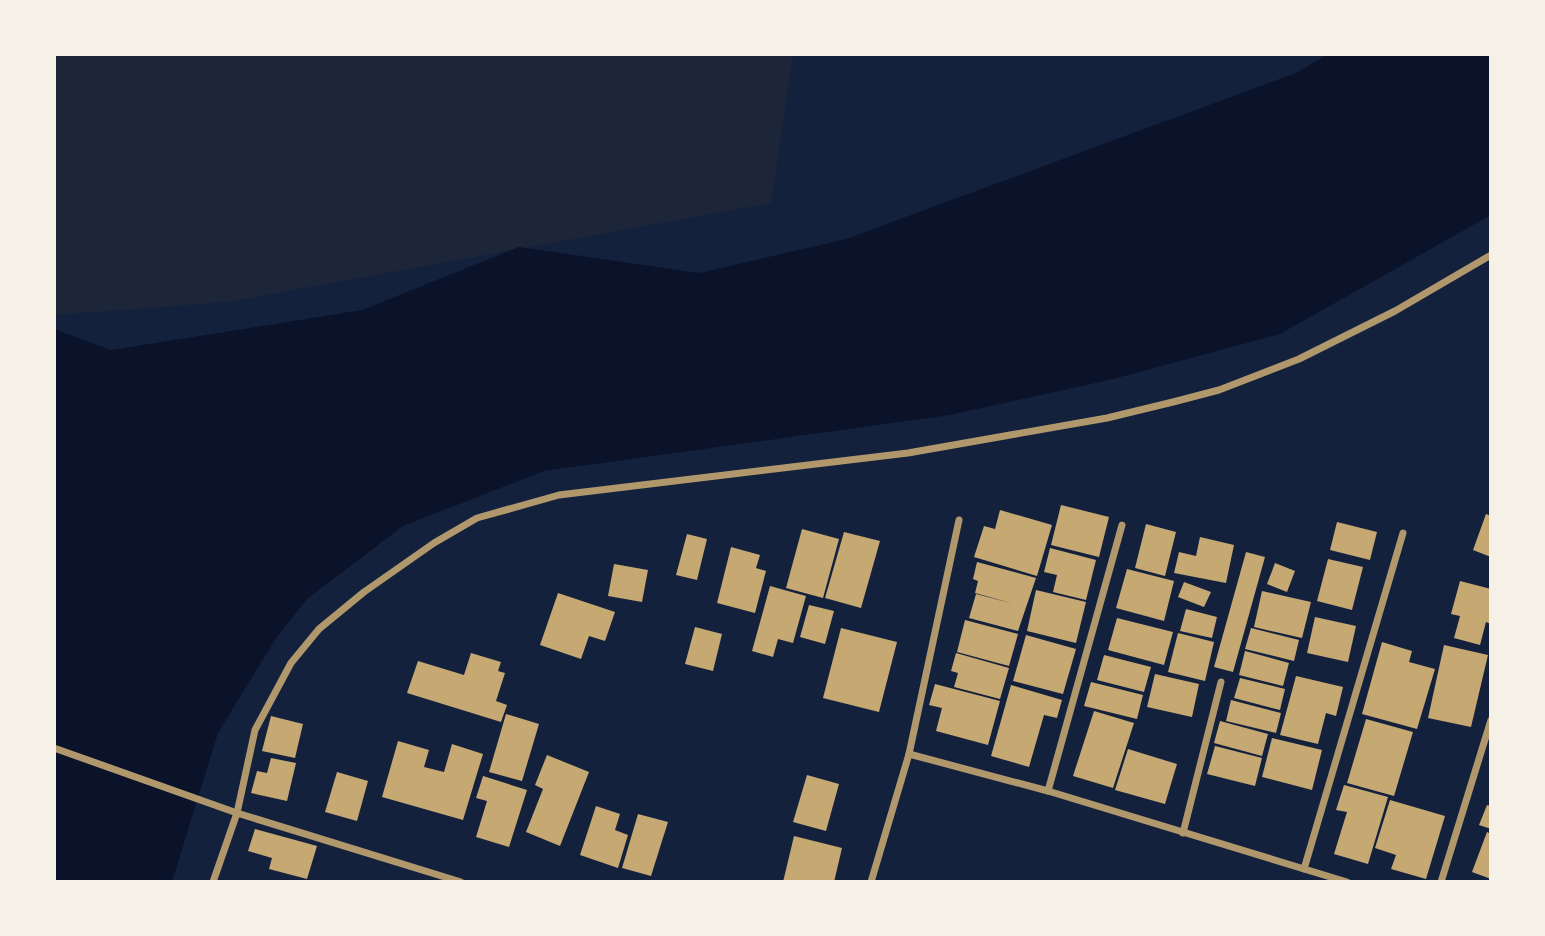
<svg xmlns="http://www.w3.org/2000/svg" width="1545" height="936" font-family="'Times New Roman',serif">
<rect width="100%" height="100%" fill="#14213d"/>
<polygon fill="#1d2539" points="54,54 793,54 771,203 228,302 54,315"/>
<polygon fill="#0b132b" points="1328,54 1491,54 1491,215 1280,334 1113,379 950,415 544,471 403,526 307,599 276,638 218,733 172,882 54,882 54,329 111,350 362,310 519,247 699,273 846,239 1296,73"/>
<g fill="#c6a872">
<polygon points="1061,505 1109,517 1099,557 1051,545"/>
<polygon points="1000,510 1052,525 1037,576 974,557 984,526 995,529"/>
<polygon points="1486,514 1491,516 1491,557 1473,550"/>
<polygon points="1337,522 1377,532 1370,560 1330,550"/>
<polygon points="1146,524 1176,532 1165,576 1135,568"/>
<polygon points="802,529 839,539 823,598 786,588"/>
<polygon points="844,532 880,541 861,608 825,598"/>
<polygon points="687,534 707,539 697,580 676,575"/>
<polygon points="1200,537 1234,545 1226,583 1174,573 1179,552 1196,556"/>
<polygon points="731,547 760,555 756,568 766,571 755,613 717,603"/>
<polygon points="1050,548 1096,560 1086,600 1053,592 1057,575 1044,572"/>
<polygon points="1246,552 1265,557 1233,672 1214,667"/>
<polygon points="1328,559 1363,567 1352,610 1317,601"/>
<polygon points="977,562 1036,578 1018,631 969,618 976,594 1014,604 975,593 978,581 973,579"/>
<polygon points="1275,563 1295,571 1287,592 1267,584"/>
<polygon points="614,564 648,570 642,602 608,596"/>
<polygon points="1127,569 1174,581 1164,621 1116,608"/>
<polygon points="1460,581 1491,589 1491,624 1486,622 1480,645 1454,638 1460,616 1451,614"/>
<polygon points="1184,582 1211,592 1204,607 1178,597"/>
<polygon points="770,586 806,596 793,643 778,639 773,657 752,651"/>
<polygon points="1036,590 1086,602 1076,643 1027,631"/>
<polygon points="1262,591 1311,602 1302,638 1254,627"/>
<polygon points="558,593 615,612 605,641 589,636 581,659 540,645"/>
<polygon points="809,605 834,611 825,644 800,637"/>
<polygon points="1186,609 1217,617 1212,638 1180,631"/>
<polygon points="1315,617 1356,626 1348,662 1307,653"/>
<polygon points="1117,618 1173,632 1164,665 1108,650"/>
<polygon points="965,620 1018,634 1009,666 957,652"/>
<polygon points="695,627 722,634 713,671 685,664"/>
<polygon points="841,628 897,642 879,712 823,698"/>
<polygon points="1251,628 1299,640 1294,661 1245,649"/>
<polygon points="1178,633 1214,642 1205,681 1168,672"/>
<polygon points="1026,635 1076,649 1063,694 1013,681"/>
<polygon points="1382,642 1412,651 1409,662 1435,669 1417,729 1362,714"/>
<polygon points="1444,645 1488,655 1471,727 1428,718"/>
<polygon points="1245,651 1289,663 1283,686 1239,675"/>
<polygon points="471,653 501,662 498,671 505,673 496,701 507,705 501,722 407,693 418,661 464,675"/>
<polygon points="956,653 1009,668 1000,699 954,687 958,673 951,671"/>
<polygon points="1104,655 1151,667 1144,692 1097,680"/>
<polygon points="1155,674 1199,684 1192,717 1147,707"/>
<polygon points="1296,676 1343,687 1336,716 1326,713 1318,744 1280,735"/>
<polygon points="1240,678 1285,689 1280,710 1234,698"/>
<polygon points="1091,682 1143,695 1137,719 1084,706"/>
<polygon points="935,684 1000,701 988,745 936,731 942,708 929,705"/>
<polygon points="1011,685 1062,700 1057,718 1044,715 1029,767 991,756"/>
<polygon points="1231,700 1281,713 1276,733 1226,721"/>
<polygon points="1094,711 1134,723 1113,788 1073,776"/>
<polygon points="506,714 539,724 522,781 489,772"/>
<polygon points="271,716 303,724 295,758 262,751"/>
<polygon points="1366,719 1413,732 1394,796 1347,783"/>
<polygon points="1220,721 1268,734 1262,756 1214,743"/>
<polygon points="1272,738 1322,750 1312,790 1262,777"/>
<polygon points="398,741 429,750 424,767 444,772 452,744 483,754 463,820 382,797"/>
<polygon points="1215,746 1262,758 1255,786 1207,774"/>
<polygon points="1128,749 1177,764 1165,804 1115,790"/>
<polygon points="547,755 589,772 560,846 526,832 543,789 535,785"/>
<polygon points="271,758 296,763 287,801 251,793 257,771 267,773"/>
<polygon points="337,772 368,781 357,821 325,812"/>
<polygon points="807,775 839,784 826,831 793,822"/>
<polygon points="483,776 527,790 509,847 476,837 487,801 476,798"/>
<polygon points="1344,785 1388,797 1368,864 1334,854 1347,812 1336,810"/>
<polygon points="1390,800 1445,816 1426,879 1391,869 1396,855 1375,848"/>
<polygon points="1487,805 1491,806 1491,829 1479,825"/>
<polygon points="596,806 620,814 615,830 628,835 618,868 580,855"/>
<polygon points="638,814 668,822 651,876 622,868"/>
<polygon points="255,829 317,846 307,879 269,869 272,858 248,851"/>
<polygon points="1487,832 1491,834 1491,879 1472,872"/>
<polygon points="794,836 842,848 834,882 783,882"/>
</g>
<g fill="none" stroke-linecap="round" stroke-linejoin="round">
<g stroke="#b1986c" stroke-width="7">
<polyline points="54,748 237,813 461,882"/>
<polyline points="909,754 1048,791 1347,882"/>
<polyline points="1048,791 1122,525"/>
<polyline points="1183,833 1221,682"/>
<polyline points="1304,869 1403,533"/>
<polyline points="213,882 237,813 255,730 291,663 319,629 364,592 434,543 477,518 559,495 908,453 1107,418 1173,402 1219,390 1299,359 1395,311 1491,255"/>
<polyline points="871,882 909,754 959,520"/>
<polyline points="1441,882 1491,720"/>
</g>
</g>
<rect width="1545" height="936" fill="none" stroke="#f6f1e7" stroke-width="112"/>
</svg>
